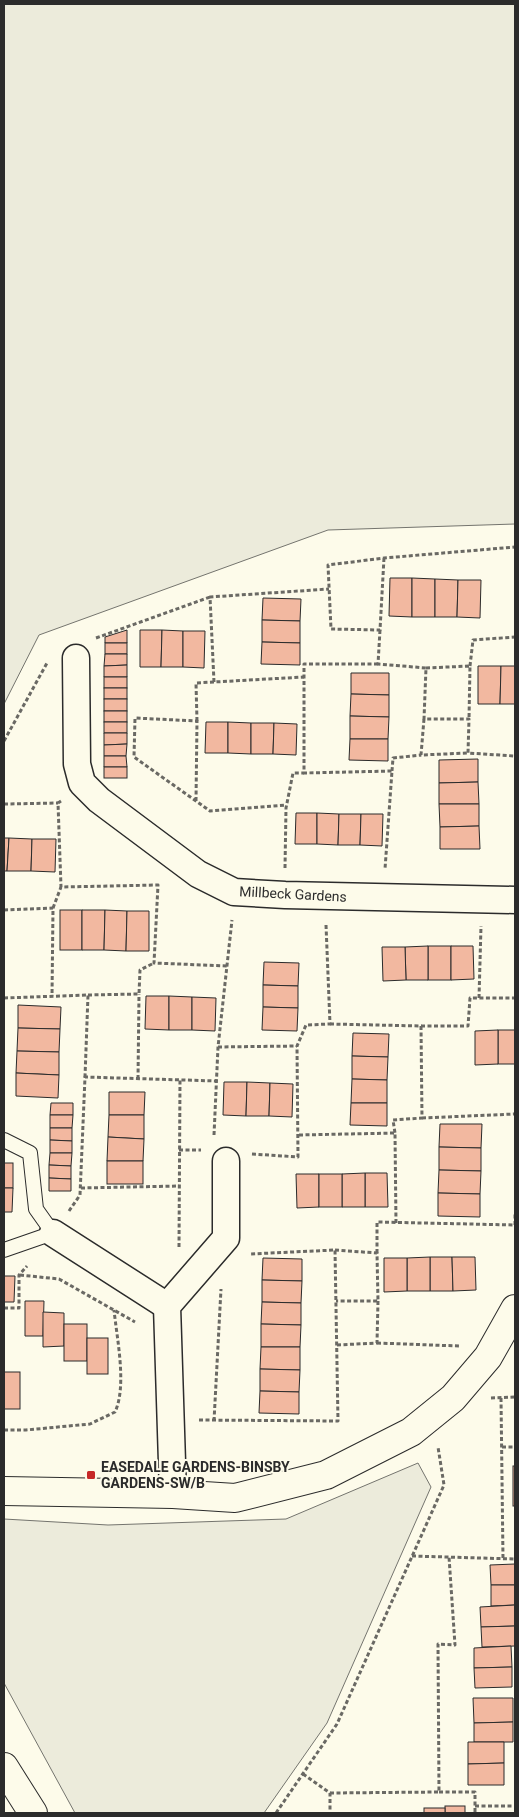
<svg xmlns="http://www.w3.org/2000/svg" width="519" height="1817" font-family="Roboto,sans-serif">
<rect width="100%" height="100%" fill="#fdfbea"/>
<g fill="#ecebdb" stroke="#74746e">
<polygon points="4,4 515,4 515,524 328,530 39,635 4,704"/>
<polygon points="418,1463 431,1487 327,1723 264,1813 75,1813 4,1683 4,1519 108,1525 286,1519"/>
</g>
<g fill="#f2b8a0" stroke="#2b2b2b">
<polygon points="390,578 412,578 412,617 389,616"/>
<polygon points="412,578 435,579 435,617 412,617"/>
<polygon points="435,579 458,580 457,617 435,617"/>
<polygon points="458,580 481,580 480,618 457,617"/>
<polygon points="263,598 301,599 300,621 262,620"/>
<polygon points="262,620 300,621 300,643 262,642"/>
<polygon points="127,630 127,643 105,643 105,637"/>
<polygon points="140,630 162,630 161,667 140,667"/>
<polygon points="162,630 183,631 183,667 161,667"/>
<polygon points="183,631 205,631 204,668 183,667"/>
<polygon points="262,642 300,643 300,665 261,664"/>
<rect x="105" y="643" width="22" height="11"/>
<polygon points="105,654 127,654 127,665 104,666"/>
<polygon points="127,665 127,677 104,677 104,666"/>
<polygon points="478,666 501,666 500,704 478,704"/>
<polygon points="501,666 515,666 515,704 500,704"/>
<polygon points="351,673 389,673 389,695 351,694"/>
<rect x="104" y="677" width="23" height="11"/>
<rect x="104" y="688" width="23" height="11"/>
<polygon points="351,694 389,695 389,717 350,716"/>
<rect x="104" y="699" width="23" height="12"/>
<rect x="104" y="711" width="23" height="11"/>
<polygon points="350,716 389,717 388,739 350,739"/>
<rect x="104" y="722" width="23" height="11"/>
<polygon points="206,722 228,722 228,753 205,753"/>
<polygon points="228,722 251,723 251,754 228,753"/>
<polygon points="251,723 274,723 273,754 251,754"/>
<polygon points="274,723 297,724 296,755 273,754"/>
<polygon points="104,733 127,733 127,744 104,745"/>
<polygon points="350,739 388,739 388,761 349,760"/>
<polygon points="127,744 126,756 104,756 104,745"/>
<polygon points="104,756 126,756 127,767 104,767"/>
<polygon points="478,759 478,782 439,783 439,760"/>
<rect x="104" y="767" width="23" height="11"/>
<polygon points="478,782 479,804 439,804 439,783"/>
<polygon points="439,804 479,804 479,826 440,827"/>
<polygon points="296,813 317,813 317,844 295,844"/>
<polygon points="317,813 339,814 338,845 317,844"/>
<polygon points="339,814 361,814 360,845 338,845"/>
<polygon points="361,814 383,814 382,846 360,845"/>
<polygon points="479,826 480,849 440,849 440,827"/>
<polygon points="4,838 9,838 7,871 4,871"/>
<polygon points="9,838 32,839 31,871 7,871"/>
<polygon points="32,839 56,839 55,872 31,871"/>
<rect x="60" y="910" width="22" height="40"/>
<polygon points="82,910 105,910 104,950 82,950"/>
<polygon points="105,910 127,911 126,951 104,950"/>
<polygon points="127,911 149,911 149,951 126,951"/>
<rect x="428" y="946" width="23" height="34"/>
<polygon points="428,946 428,980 406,980 405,947"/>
<polygon points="451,946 473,946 474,979 451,980"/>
<polygon points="382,947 405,947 406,980 383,981"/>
<polygon points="264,962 299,963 298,986 263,985"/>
<polygon points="263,985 298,986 298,1008 263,1007"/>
<polygon points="146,996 169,996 169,1030 145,1029"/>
<polygon points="169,996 192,997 192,1030 169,1030"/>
<polygon points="192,997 216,998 215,1031 192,1030"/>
<polygon points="18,1005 61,1007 60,1029 18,1028"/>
<polygon points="263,1007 298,1008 297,1031 262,1030"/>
<polygon points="18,1028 60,1029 59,1052 17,1051"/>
<rect x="498" y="1030" width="17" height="34"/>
<polygon points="498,1030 498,1064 475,1065 475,1031"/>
<polygon points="353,1033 389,1034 388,1057 352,1056"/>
<polygon points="17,1051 59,1052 59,1075 16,1073"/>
<polygon points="352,1056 388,1057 387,1080 352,1079"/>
<polygon points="16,1073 59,1075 58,1098 16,1096"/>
<polygon points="352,1079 387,1080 387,1103 351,1103"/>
<polygon points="224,1082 247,1082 246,1116 223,1115"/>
<polygon points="247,1082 270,1083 269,1116 246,1116"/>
<polygon points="270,1083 293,1084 292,1117 269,1116"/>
<polygon points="109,1092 145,1092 144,1115 109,1115"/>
<polygon points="51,1103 73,1103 73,1115 50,1115"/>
<polygon points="351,1103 387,1103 387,1126 350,1125"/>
<polygon points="50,1115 73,1115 72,1128 50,1128"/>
<polygon points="109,1115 144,1115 144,1139 108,1137"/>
<polygon points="440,1124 482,1124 481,1148 439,1147"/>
<polygon points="50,1128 72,1128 72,1141 50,1140"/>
<polygon points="108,1137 144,1139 143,1161 107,1161"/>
<polygon points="50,1140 72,1141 72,1153 50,1153"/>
<polygon points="439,1147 481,1148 481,1171 439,1170"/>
<polygon points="50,1153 72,1153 71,1166 49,1165"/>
<rect x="107" y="1161" width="36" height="23"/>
<rect x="4" y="1163" width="9" height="25"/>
<polygon points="49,1165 71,1166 71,1179 49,1178"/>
<polygon points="439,1170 481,1171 480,1194 438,1193"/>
<polygon points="365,1173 387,1173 388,1207 365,1207"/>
<polygon points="365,1173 365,1207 342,1207 342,1174"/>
<polygon points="296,1174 319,1174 319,1207 297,1208"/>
<rect x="319" y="1174" width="23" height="33"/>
<polygon points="49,1178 71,1179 71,1191 49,1191"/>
<polygon points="4,1188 13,1188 12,1212 4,1212"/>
<polygon points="438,1193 480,1194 480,1217 438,1216"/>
<polygon points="430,1257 452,1257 453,1291 430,1291"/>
<polygon points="430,1257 430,1291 407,1291 407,1258"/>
<polygon points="452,1257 475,1257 476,1290 453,1291"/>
<polygon points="263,1258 302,1259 302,1281 262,1280"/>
<polygon points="384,1258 407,1258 407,1291 384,1292"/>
<polygon points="4,1276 15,1276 14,1302 4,1302"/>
<polygon points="262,1280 302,1281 301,1303 262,1302"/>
<polygon points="25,1301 44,1301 43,1336 25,1336"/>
<polygon points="262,1302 301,1303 301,1325 261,1324"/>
<polygon points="43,1312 64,1313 64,1346 43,1347"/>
<rect x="64" y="1324" width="23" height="37"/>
<polygon points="261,1324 301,1325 300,1347 261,1347"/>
<rect x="87" y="1338" width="21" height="36"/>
<polygon points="261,1347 300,1347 300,1370 260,1369"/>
<polygon points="260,1369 300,1370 299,1392 260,1391"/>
<rect x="4" y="1372" width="16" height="37"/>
<polygon points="260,1391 299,1392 299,1414 259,1413"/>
<rect x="513" y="1466" width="2" height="40"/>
<polygon points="515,1564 515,1585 491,1585 490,1565"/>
<polygon points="491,1585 515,1585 515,1605 491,1606"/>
<polygon points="515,1605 515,1626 481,1627 480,1607"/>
<polygon points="515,1626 515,1646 482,1647 481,1627"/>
<polygon points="511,1646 512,1667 474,1668 474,1648"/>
<polygon points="512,1667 512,1687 475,1688 474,1668"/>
<polygon points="473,1698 513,1698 513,1722 474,1723"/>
<polygon points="513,1722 513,1742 474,1742 474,1723"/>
<polygon points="468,1742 504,1742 504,1763 468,1764"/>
<polygon points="504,1763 504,1785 468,1785 468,1764"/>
<rect x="445" y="1806" width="20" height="7"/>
<rect x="424" y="1808" width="21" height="5"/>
</g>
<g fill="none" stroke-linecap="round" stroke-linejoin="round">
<defs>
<polyline id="lane" points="4,1140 30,1153 36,1209 53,1233 4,1250"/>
<g id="street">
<polyline points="76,658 77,764 82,783 99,800 198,874 234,892 285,895 515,900"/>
<polyline points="53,1233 167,1306"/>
<polyline points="173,1494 167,1306 226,1238 226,1161"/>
</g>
<g id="secondary">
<polyline points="4,1491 173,1494 235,1498 326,1475 411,1432 453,1398 488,1357 515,1309"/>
<polyline points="4,1767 33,1813"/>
</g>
</defs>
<use href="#lane" stroke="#2b2b2b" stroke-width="16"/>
<use href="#street" stroke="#2b2b2b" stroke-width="29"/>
<use href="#secondary" stroke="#2b2b2b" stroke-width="30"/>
<g stroke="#6a6964" stroke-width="3" stroke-dasharray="4 2.5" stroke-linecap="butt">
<polyline points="384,558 380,630 331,629 328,565 384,558 515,547"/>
<polyline points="380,630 378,664 426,668 424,719 469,719 468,753 515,756"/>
<polyline points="96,638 210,597"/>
<polyline points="378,664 304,664 304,773 392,771 385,869"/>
<polyline points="470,666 473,640 515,637"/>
<polyline points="426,668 470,666 469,719"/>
<polyline points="214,682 210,597 329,589"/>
<polyline points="424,719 421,755 468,753"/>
<polyline points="197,721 196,683 304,677"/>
<polyline points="4,741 47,663"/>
<polyline points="392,771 393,758 421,755"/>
<polyline points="61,801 58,803 61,887 158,885 154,963 228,966"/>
<path d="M196,801l1,-80 -62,-3 -1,39c25,18 51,36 76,54l76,-6"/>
<polyline points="4,804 58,803"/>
<polyline points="285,868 286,808 293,773 304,773"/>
<polyline points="53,908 61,887"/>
<polyline points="4,910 53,908 52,996"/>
<polyline points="88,995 139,994 140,970 154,963"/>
<polyline points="4,998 88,995 85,1077"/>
<polyline points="479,998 481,926"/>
<polyline points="330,1024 421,1026 422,1118 393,1120 395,1133"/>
<polyline points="421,1026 468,1026 470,998 515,998"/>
<polyline points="218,1047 297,1046"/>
<polyline points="138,1079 139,994"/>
<polyline points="422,1118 515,1114"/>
<polyline points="214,1135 218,1047 232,920"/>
<polyline points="299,1135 395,1133 396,1223"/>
<polyline points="179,1150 201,1150"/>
<polyline points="252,1154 298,1157 297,1046 306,1025 330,1024 326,925"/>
<polyline points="81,1188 179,1186"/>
<polyline points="69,1211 80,1195 85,1077 217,1081"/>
<polyline points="179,1247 180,1080"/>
<polyline points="335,1250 377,1253 378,1301 336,1301"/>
<polyline points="377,1253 377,1222 515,1225 515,1214"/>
<polyline points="20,1275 59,1279 135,1322"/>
<polyline points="4,1308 19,1308 19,1275 27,1266"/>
<polyline points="377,1343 459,1346"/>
<polyline points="337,1345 377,1343 378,1301"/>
<polyline points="491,1398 515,1397"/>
<polyline points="501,1398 503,1559"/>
<polyline points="199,1420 338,1421 335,1250 250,1254"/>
<polyline points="214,1421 221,1289"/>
<path d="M4,1430h22l64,-6 25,-12c12,-26 2,-73 -1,-102"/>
<polyline points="502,1447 515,1447"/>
<polyline points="412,1556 515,1559"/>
<polyline points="303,1774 330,1793 330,1813"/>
<polyline points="439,1792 475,1792 475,1813"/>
<polyline points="330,1793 439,1792 438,1644 455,1645 449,1557"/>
<polyline points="475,1806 515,1806"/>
<polyline points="276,1813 337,1724 444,1485 438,1447"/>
</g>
<use href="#lane" stroke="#fdfbea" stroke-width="14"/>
<use href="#street" stroke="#fdfbea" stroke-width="26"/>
<use href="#secondary" stroke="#fdfbea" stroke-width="28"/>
</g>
<rect fill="#c62828" stroke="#fdfbea" stroke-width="2" x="86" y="1470" width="10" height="10" rx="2.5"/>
<g text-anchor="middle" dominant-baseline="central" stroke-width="4" stroke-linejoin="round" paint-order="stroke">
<g font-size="14" fill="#2b2b2b" stroke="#fdfbea">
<text transform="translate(293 894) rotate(3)">Millbeck Gardens</text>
</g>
<g font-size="14" font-weight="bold" fill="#2b2b2b" stroke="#fdfbea" text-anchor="start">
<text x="101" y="1467">EASEDALE GARDENS-BINSBY<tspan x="101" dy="16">GARDENS-SW/B</tspan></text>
</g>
</g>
<rect width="519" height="1817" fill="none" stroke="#2b2b2b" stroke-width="10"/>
</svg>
